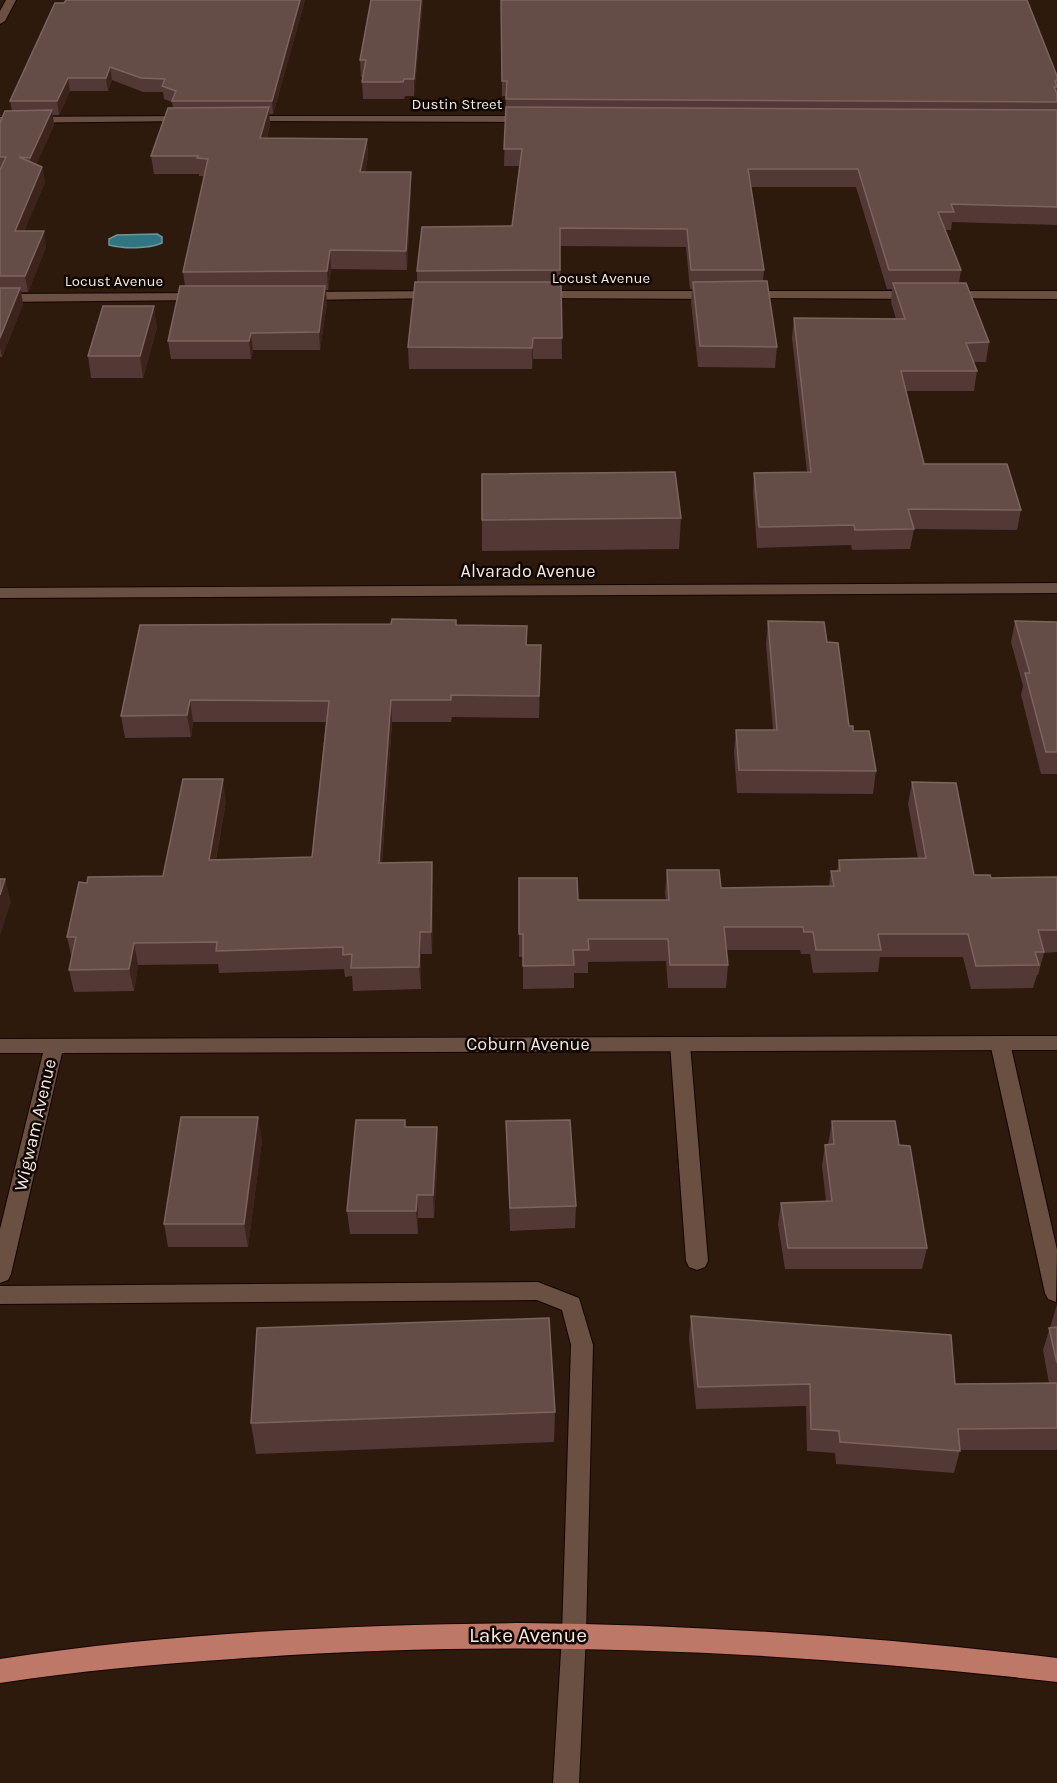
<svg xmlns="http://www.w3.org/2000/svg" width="1057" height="1783" font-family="Karla,sans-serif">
<rect width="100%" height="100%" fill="#2e190d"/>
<path fill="#307580" stroke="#6b979c" stroke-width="1.5" d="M157,234l5,3v6c-14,6 -38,6 -53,2v-6l8,-4z"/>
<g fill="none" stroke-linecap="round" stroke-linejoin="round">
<defs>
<g id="lane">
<polygon points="1000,1036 1007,1038 1010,1043 1057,1250 1056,1302 1048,1299 1045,1293 990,1043 993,1038"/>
<polygon points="680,1037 687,1039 690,1044 708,1261 705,1267 697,1270 689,1267 686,1261 670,1044 673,1039"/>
<polygon points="538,1282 579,1298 593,1345 586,1635 579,1783 553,1783 562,1635 571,1345 562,1310 537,1300 0,1304 0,1286"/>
</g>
<g id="street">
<polygon points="6,0 16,0 5,21 0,24 0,11"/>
<polygon points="187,116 192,119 191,121 0,123 0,117"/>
<polygon points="245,116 529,116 534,119 529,122 241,121 241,117"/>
<polygon points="439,291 443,292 445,295 443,298 302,300 296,296 302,292"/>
<polygon points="536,291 715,291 721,295 715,299 532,298 530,295 532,292"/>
<polygon points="746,291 916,291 922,295 916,299 742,298 740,295 742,292"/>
<polygon points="947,291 1057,291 1057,299 943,298 941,295 943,292"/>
<polygon points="202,293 208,297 206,300 0,302 0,294"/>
<polygon points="1057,583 1057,593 0,598 0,588"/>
<polygon points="1057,1036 1057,1050 62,1053 11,1274 8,1280 0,1283 0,1229 43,1053 0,1053 0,1039"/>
</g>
<path id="primary" d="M523,1623c179,2 356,14 534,35v24c-277,-32 -546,-44 -824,-23 -78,5 -156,12 -233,24v-24c173,-27 348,-34 523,-36z"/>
</defs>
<use href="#lane" stroke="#150400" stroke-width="2"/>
<use href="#street" stroke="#150400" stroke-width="2"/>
<use href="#primary" stroke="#150400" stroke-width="2"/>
<use href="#lane" fill="#695042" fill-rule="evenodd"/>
<use href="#street" fill="#695042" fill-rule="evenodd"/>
<use href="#primary" fill="#bd7867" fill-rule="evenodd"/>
</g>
<g fill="#523935">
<polygon points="305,0 273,114 269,114 270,125 267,138 367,139 368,157 365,172 411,189 407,270 331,269 328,290 326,290 327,303 320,350 253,350 251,359 171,359 168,341 185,286 183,272 204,176 199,176 199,174 154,174 151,156 173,108 172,102 164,99 163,92 143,92 112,80 108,91 70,91 59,115 53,115 54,125 36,164 42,167 45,182 24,231 46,247 28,292 21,292 23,304 2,357 0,357 0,123 12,111 10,101 55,3"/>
<polygon points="371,0 423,0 414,96 405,96 404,99 363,99 362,82 363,77 361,77 360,60"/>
<polygon points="501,0 1057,76 1057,225 952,222 951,230 945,230 961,270 959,283 989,342 986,362 974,362 977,371 974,391 906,391 924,464 1021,510 1017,530 914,529 910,549 852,550 851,545 757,548 753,493 754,473 807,472 792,338 794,318 896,319 891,302 892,289 887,289 856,187 751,187 764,270 763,281 777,347 775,368 698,367 691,302 692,289 690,289 686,247 560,246 562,359 533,359 532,369 409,369 408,347 417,282 417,271 512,226 519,166 504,166 506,96 502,96"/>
<polygon points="157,327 143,378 91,378 88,356"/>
<polygon points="681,518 679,549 482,551 482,520"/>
<polygon points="768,621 827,642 849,726 853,731 876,771 873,794 737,793 734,752 736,730 773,730 766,644"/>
<polygon points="1015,621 1057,622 1057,774 1041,774 1021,695 1023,686 1011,642"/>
<polygon points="456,625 527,626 527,645 541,666 539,718 452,717 451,722 392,722 382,863 432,862 433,884 432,954 421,954 421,989 353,991 352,976 345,977 344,969 219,973 218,964 138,965 134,991 74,992 69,970 72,958 67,937 87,883 163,876 226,801 216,860 312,857 326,722 193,722 191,737 125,738 121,716"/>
<polygon points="912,782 974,875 991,878 1057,877 1057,952 1044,953 1038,975 1037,975 1033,988 971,989 963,957 880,957 878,972 813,973 810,954 801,954 800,950 726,950 728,965 726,988 668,988 666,961 588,962 588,973 574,973 574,988 523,989 523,957 519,957 519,878 578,900 666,900 665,893 667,870 721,888 829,886 831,871 837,871 839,860 918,859 908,804"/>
<polygon points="506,1121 576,1206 575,1228 510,1231"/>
<polygon points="832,1121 899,1145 927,1248 922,1269 785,1269 778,1224 781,1203 826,1201 822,1166 825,1145 828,1145"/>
<polygon points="405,1127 437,1127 438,1150 434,1218 418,1218 418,1234 350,1234 347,1211"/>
<polygon points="262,1140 248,1247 168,1247 164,1224"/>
<polygon points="1057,1305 1057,1450 960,1450 954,1473 836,1464 835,1453 807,1451 806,1406 696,1409 689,1338 691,1316 955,1384 1049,1383 1043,1350"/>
<polygon points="555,1412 554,1442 256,1454 251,1423"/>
</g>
<g fill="#3c241d">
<polygon points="300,0 305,0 273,114 272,101"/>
<polygon points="421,0 423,0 414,96 414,79"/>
<polygon points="110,67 112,80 108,91 106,78"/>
<polygon points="68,78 70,91 59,115 57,101"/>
<polygon points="269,107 270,125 262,156 260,138"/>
<polygon points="52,110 54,125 33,172 30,158"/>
<polygon points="367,139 368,157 361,190 360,172"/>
<polygon points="42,167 45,182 18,246 15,231"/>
<polygon points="411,172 411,189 407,270 406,251"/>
<polygon points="44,231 46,247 28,292 25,276"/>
<polygon points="330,250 331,269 328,290 327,271"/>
<polygon points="325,286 327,303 320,350 319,332"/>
<polygon points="20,288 23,304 2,357 0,347 0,338"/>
<polygon points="154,306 157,327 143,378 140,356"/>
<polygon points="251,333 253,350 251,359 249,341"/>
<polygon points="533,338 533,359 532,369 532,348"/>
<polygon points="541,645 541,666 539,718 539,696"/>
<polygon points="190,700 193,722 191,737 187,715"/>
<polygon points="391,700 392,722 380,885 379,863"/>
<polygon points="223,779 226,801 212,882 209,860"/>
<polygon points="432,862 433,884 432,954 431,932"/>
<polygon points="5,879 11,902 0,936 0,895"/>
<polygon points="420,932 421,954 421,989 419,967"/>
<polygon points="134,943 138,965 134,991 129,969"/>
<polygon points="258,1117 262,1140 248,1247 244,1224"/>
<polygon points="437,1127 438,1150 434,1218 433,1195"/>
<polygon points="417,1195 418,1218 418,1234 416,1211"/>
</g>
<g fill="#644c47" stroke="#7b645f" stroke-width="1.5">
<polygon points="66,0 300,0 272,101 172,101 176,91 162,86 165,79 141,78 110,67 106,78 68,78 57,101 10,101 55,3 64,3"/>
<polygon points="371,0 421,0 414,79 404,79 403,82 362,82 366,60 360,60"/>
<polygon points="501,0 1027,0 1057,76 1057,81 1055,81 1057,87 1054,87 1057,94 1057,102 506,99 507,81 502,81"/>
<polygon points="269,107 260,138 367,139 360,172 411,172 406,251 330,250 327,271 183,272 208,159 197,158 198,156 151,156 168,108"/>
<polygon points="506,107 1057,110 1057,207 951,204 954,212 938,212 961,270 889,270 858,169 748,169 764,270 691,270 687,229 560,228 560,270 417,271 422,227 512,226 522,149 504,149"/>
<polygon points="52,110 30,158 19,157 42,167 15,231 44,231 25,276 0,276 0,170 6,157 0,157 0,123 5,111"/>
<polygon points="767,281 777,347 700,346 693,282"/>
<polygon points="415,282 561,282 562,338 533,338 532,348 408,347"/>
<polygon points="893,283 966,283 989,342 966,343 977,371 901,371 924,464 1007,464 1021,510 908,509 914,529 855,530 854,525 759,527 754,473 811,472 794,318 905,319"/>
<polygon points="180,286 325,286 319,332 251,333 249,341 168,341"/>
<polygon points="0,288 20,288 0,338"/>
<polygon points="103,306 154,306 140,356 88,356"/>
<polygon points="675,472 681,518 482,520 482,474"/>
<polygon points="392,619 456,620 456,625 527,626 526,645 541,645 539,696 451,695 451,700 391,700 379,863 432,862 431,932 420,932 419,967 351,968 352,954 343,955 343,947 216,951 217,942 134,943 129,969 69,970 76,937 67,937 79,882 87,883 88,877 163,876 183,779 223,779 209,860 312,857 329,701 190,700 187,715 121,716 140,625 391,624"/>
<polygon points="768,621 824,622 827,642 838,643 849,726 853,726 853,731 869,731 876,771 739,770 736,730 777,730"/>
<polygon points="1015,621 1057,622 1057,752 1046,752 1025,673 1030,673"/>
<polygon points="912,782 956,783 974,875 990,875 991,878 1057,877 1057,930 1038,930 1044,952 1035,952 1039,965 976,966 968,934 878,934 881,950 816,950 813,932 804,932 803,927 724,927 728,965 670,965 668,939 588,939 589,950 573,950 574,965 523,966 523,934 519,934 519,878 577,878 578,900 669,900 667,870 719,870 721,888 834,886 831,871 840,871 839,860 926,858"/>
<polygon points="0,879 5,879 0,895"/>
<polygon points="181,1117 258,1117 244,1224 164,1224"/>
<polygon points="356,1120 405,1120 405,1127 437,1127 433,1195 417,1195 416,1211 347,1211"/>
<polygon points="570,1120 576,1206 510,1208 506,1121"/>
<polygon points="832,1121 895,1121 899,1145 910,1146 927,1248 788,1248 781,1203 832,1201 825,1145 834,1144"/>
<polygon points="691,1316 951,1335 955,1384 1057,1383 1057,1428 958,1429 960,1451 840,1442 839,1431 811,1429 810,1384 698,1387"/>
<polygon points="549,1318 555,1412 251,1423 257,1328"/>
<polygon points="1057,1327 1057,1363 1049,1328"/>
</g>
<g text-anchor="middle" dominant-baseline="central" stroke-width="5" stroke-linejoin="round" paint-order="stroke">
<g font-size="15" fill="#f6e7df" stroke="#0f0703">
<text x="457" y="104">Dustin Street</text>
<text x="601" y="278">Locust Avenue</text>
<text x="114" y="281">Locust Avenue</text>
</g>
<g font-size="18" fill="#f6e7df" stroke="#0f0703">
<text x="528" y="571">Alvarado Avenue</text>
<text x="528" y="1044">Coburn Avenue</text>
<text transform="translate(35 1125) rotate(-77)">Wigwam Avenue</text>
</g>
<g font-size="21" fill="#f6e7df" stroke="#0f0703">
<text x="528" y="1635">Lake Avenue</text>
</g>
</g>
</svg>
